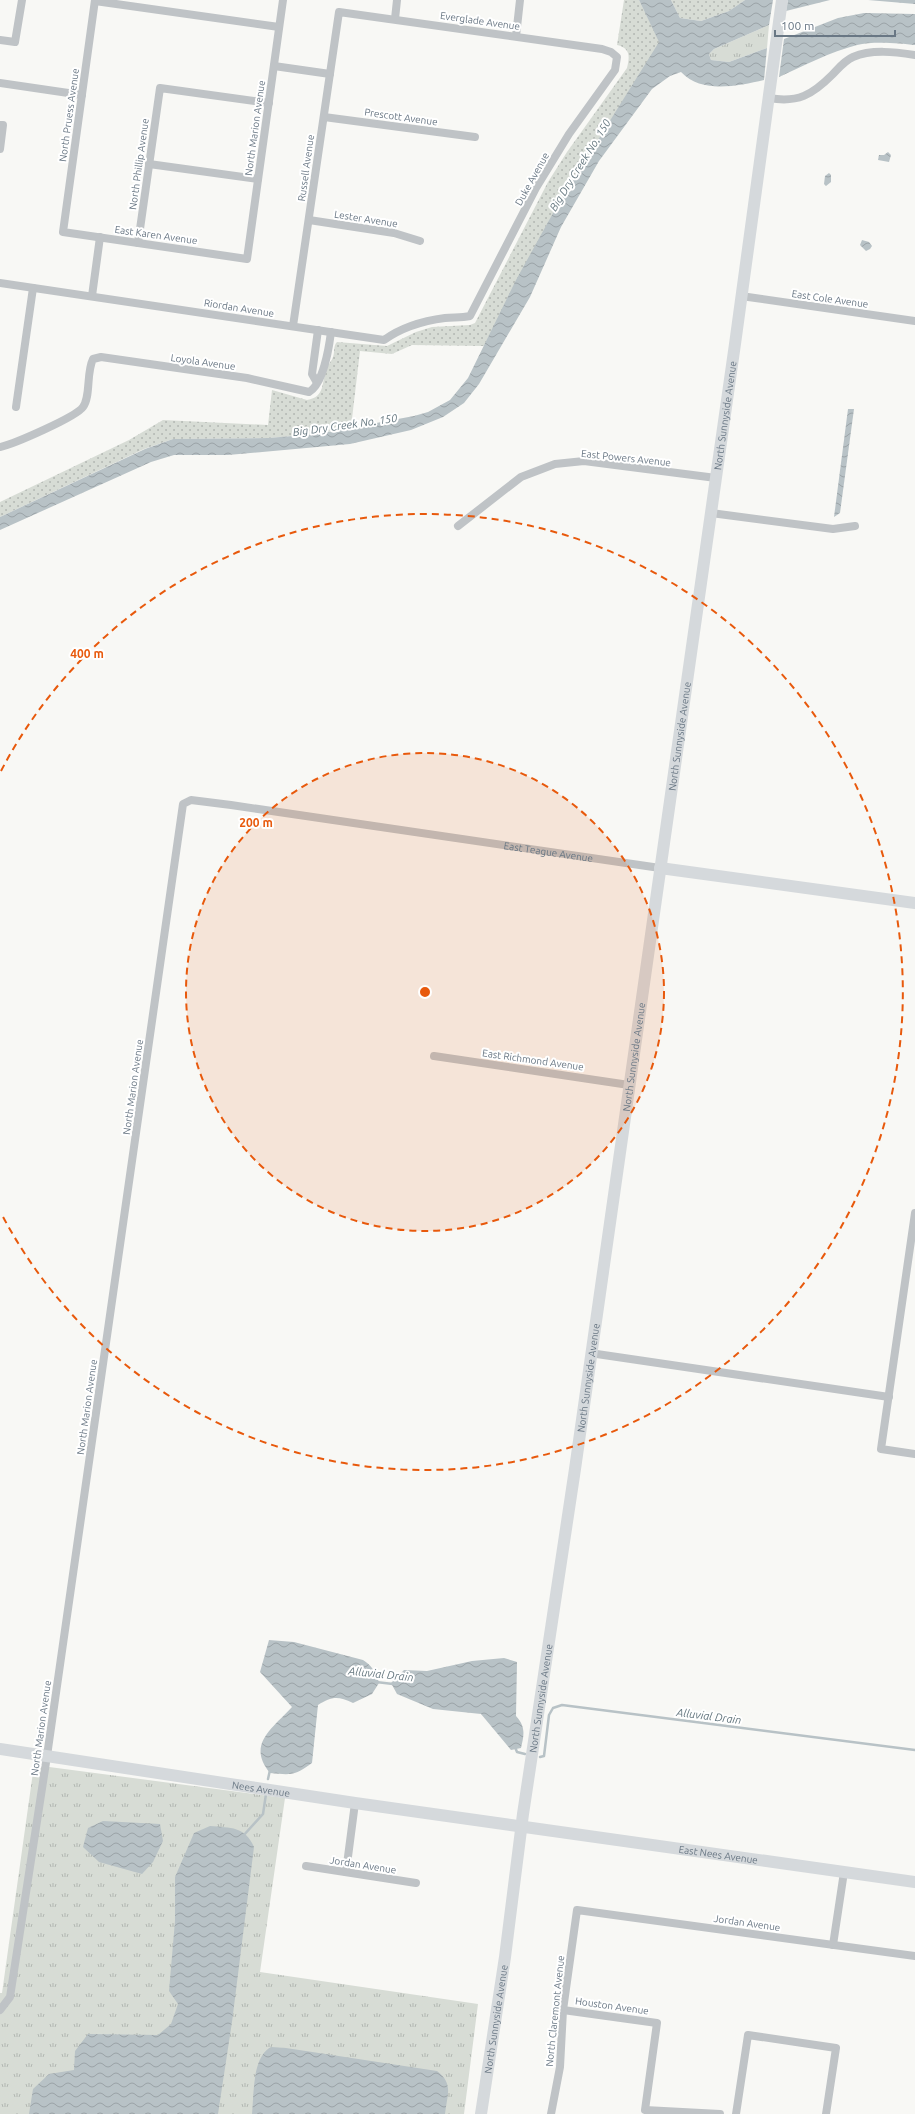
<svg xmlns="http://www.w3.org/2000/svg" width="915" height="2114" font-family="Ubuntu,sans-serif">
<defs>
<pattern id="grass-tufts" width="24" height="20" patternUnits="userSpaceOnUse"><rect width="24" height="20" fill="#d7dcd5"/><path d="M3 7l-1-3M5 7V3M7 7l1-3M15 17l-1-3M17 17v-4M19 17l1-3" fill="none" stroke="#b2b7b2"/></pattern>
<pattern id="park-dots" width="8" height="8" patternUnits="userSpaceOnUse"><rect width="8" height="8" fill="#d7dcd5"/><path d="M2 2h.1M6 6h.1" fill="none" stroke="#b2b7b2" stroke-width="1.8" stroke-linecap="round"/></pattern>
<pattern id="water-waves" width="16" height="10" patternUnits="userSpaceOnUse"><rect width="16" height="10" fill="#b8c2c6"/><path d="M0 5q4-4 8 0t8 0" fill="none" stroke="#9aa2a6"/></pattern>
</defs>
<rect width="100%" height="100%" fill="#f8f8f5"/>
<g fill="url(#grass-tufts)">
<polygon points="769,25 767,48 729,62 711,60 709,54 714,49"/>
<polygon points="34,1765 285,1798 260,1972 478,2004 464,2114 0,2114 0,1993 2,1993"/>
</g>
<g fill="url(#park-dots)">
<path d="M624,0h15l21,42 -102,162 -74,142 -72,-1 -20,9 -32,-3 -9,76 -34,7 -49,4 -95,1 -29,10 -144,68v-15l129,-62 34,-20 105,5 4,-35 35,10c19,-3 14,-18 20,-32 1,-4 5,-7 6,-11 2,-5 0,-11 4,-15l50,4 29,-14 16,-5 38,-2 5,-2 73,-141 19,-30 60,-84c3,-12 3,-20 -10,-23z"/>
<polygon points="671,0 745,0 729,11 701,21 680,18"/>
</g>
<g fill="url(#water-waves)">
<path d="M639,0h32l9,18 21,3 28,-10 16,-11h28l-4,25 -55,24 -5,5 2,6 18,2 38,-14 -3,32c-27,6 -62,14 -83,-8l-11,4 -18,13 -53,72 -38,66 -31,70 -51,87 -15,19 -21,14 -32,13 -61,14 -122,11h-54l-23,7 -151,68v-13l145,-68 28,-10 95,-1 49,-4 97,-18 14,-4 22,-12 18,-22 48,-98 42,-76 101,-162z"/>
<polygon points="788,0 830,0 786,11"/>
<polygon points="868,0 915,0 915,4"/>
<path d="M864,13l51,1v31c-16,-2 -43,-4 -58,0 -27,7 -52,20 -78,32l5,-38 54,-21z"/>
<polygon points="888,152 891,155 889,162 878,160 879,155 884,155"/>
<polygon points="829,173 831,175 831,182 826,186 824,184 825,176"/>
<polygon points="862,240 869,242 872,246 870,249 866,251 860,245"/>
<polygon points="848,409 854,409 840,513 834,517"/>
<path d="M269,1640l25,2 69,18c8,5 14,13 16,23l-7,11 -19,9c-15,-7 -21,-7 -35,2l-6,58c-18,13 -21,12 -42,10 -24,-29 3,-45 22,-66l-32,-35z"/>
<path d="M504,1658l13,4 -1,54c10,11 8,19 5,32l-10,2 -30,-36 -48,-5 -36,-15 -6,-11 13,-13 23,1 45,-10z"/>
<polygon points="103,1821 160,1824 163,1841 153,1862 142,1874 99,1862 83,1847 88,1828"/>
<path d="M210,1826c21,2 35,0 44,21l-22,175 -14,92h-189l4,-25 16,-15 25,-4 1,-19 13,-17 70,1 13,-11 7,-20 -9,-13 6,-70v-44l19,-44z"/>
<path d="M271,2047l15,1 151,23c17,13 10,24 8,43h-193c2,-19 0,-57 19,-67z"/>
</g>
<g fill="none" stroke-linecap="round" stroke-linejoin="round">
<g stroke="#b8c2c6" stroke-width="2.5">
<polyline points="376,1682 393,1684"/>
<polyline points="515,1747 517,1752 525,1754"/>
<polyline points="540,1757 544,1756 549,1715 553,1708 562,1705 915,1750"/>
<polyline points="268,1779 270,1770"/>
<polyline points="243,1836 263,1814 266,1794"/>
</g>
<g stroke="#bfc3c6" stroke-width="8">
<polyline points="95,0 63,232 247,259 283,0"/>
<polyline points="95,1 279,27"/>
<polyline points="395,19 397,0"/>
<polyline points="516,36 520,0"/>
<polyline points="0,40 15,42 22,0"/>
<polyline points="274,66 330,74"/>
<polyline points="0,83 82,95"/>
<path d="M769,98c29,5 43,-3 63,-23 7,-7 12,-14 21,-18 19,-8 42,-5 62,-2"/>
<polyline points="324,117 475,137"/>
<polyline points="0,125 3,125 0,149"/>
<polyline points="149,164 258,179"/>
<polyline points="309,220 394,233 420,241"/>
<polyline points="138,243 160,88 269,103"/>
<path d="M0,283l384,57c18,-13 38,-19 61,-22 8,-1 16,0 25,-2l66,-128 33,-54 46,-64 2,-13 -6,-5 -9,-3 -263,-37 -46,314"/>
<polyline points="92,296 100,237"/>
<polyline points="741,296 915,321"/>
<polyline points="316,381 312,374 318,330"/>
<polyline points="16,407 33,288"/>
<path d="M0,447c14,-3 76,-30 83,-40 8,-11 3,-34 10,-48l8,-2 146,21 62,14c14,-8 20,-44 22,-60"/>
<polyline points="711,513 833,529 855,526"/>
<polyline points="458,526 521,477 555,464 584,461 716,478"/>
<polyline points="434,1056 629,1085"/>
<polyline points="915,1213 881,1449 915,1454"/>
<polyline points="590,1353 889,1397"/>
<polyline points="306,1866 416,1883"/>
<polyline points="346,1872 355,1803"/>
<polyline points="833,1945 844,1872"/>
<path id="s1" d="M0,2010l10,-13 37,-241 136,-952 8,-4 40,5 429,63"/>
<polyline points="563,2010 657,2023 645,2110 720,2114"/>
<polyline points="551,2114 560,2067 563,2010 577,1910 915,1956"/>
<polyline points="736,2114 748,2035 836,2048 826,2114"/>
</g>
<g stroke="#d5d9dc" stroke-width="12">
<polyline points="660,868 915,903"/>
<path id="s2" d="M0,1749l355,54 560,79"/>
<path id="s3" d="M481,2114l24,-157 18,-143 52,-345 160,-1125 47,-344"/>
</g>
</g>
<circle cx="425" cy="992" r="239" fill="#e8590c" fill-opacity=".12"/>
<g fill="none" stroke="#e8590c" stroke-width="2" stroke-dasharray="7 5">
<circle cx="425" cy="992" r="239"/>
<path d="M1 771A478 478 0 1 1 1 1213"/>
</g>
<g text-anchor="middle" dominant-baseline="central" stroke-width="4" stroke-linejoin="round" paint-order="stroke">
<g font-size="10" fill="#697784" stroke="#fff">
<text transform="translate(480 21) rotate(8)">Everglade Avenue</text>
<text transform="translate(69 115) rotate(-82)">North Pruess Avenue</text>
<text transform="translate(401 117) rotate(8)">Prescott Avenue</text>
<text transform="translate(255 128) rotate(-82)">North Marion Avenue</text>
<text transform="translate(139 164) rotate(-82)">North Phillip Avenue</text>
<text transform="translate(306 168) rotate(-82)">Russell Avenue</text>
<text transform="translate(532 179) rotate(-61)">Duke Avenue</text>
<text transform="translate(366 219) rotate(9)">Lester Avenue</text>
<text transform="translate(156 235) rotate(8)">East Karen Avenue</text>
<text transform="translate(830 299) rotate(8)">East Cole Avenue</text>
<text transform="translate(239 308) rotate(9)">Riordan Avenue</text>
<text transform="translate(203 362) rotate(8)">Loyola Avenue</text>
<text stroke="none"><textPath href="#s3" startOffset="1716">North Sunnyside Avenue</textPath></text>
<text transform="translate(626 458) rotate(6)">East Powers Avenue</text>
<text stroke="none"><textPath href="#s3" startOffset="1392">North Sunnyside Avenue</textPath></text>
<text stroke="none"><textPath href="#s1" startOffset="1592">East Teague Avenue</textPath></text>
<text stroke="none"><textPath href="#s3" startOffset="1068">North Sunnyside Avenue</textPath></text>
<text transform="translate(533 1060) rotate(8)">East Richmond Avenue</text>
<text transform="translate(133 1087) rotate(-82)">North Marion Avenue</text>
<text stroke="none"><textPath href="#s3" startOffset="744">North Sunnyside Avenue</textPath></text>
<text transform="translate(87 1407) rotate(-82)">North Marion Avenue</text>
<text stroke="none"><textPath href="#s3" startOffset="420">North Sunnyside Avenue</textPath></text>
<text transform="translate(41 1728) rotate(-82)">North Marion Avenue</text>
<text stroke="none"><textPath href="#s2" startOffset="264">Nees Avenue</textPath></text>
<text stroke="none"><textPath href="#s2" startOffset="726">East Nees Avenue</textPath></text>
<text transform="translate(363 1865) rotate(9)">Jordan Avenue</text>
<text transform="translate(747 1923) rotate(8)">Jordan Avenue</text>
<text transform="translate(612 2006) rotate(8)">Houston Avenue</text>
<text transform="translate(555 2011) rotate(-84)">North Claremont Avenue</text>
<text stroke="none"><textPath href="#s3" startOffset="96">North Sunnyside Avenue</textPath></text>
</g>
<g font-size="11" font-style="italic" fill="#65777f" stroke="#fff">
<text transform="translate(580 165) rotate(-58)">Big Dry Creek No. 150</text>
<text transform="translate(345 425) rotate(-8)">Big Dry Creek No. 150</text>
<text transform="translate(381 1674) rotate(6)">Alluvial Drain</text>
<text transform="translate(709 1716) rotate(7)">Alluvial Drain</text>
</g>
</g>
<circle cx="425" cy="992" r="6" fill="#e8590c" stroke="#fff" stroke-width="2"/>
<g font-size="12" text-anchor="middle" font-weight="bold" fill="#e8590c" stroke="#fff" stroke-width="4" stroke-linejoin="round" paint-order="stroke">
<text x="87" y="658">400 m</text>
<text x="256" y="827">200 m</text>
</g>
<path d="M775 30v6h120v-6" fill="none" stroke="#697784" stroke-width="2"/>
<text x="781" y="30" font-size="12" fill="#697784" stroke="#ffffff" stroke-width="3" paint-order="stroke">100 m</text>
</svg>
